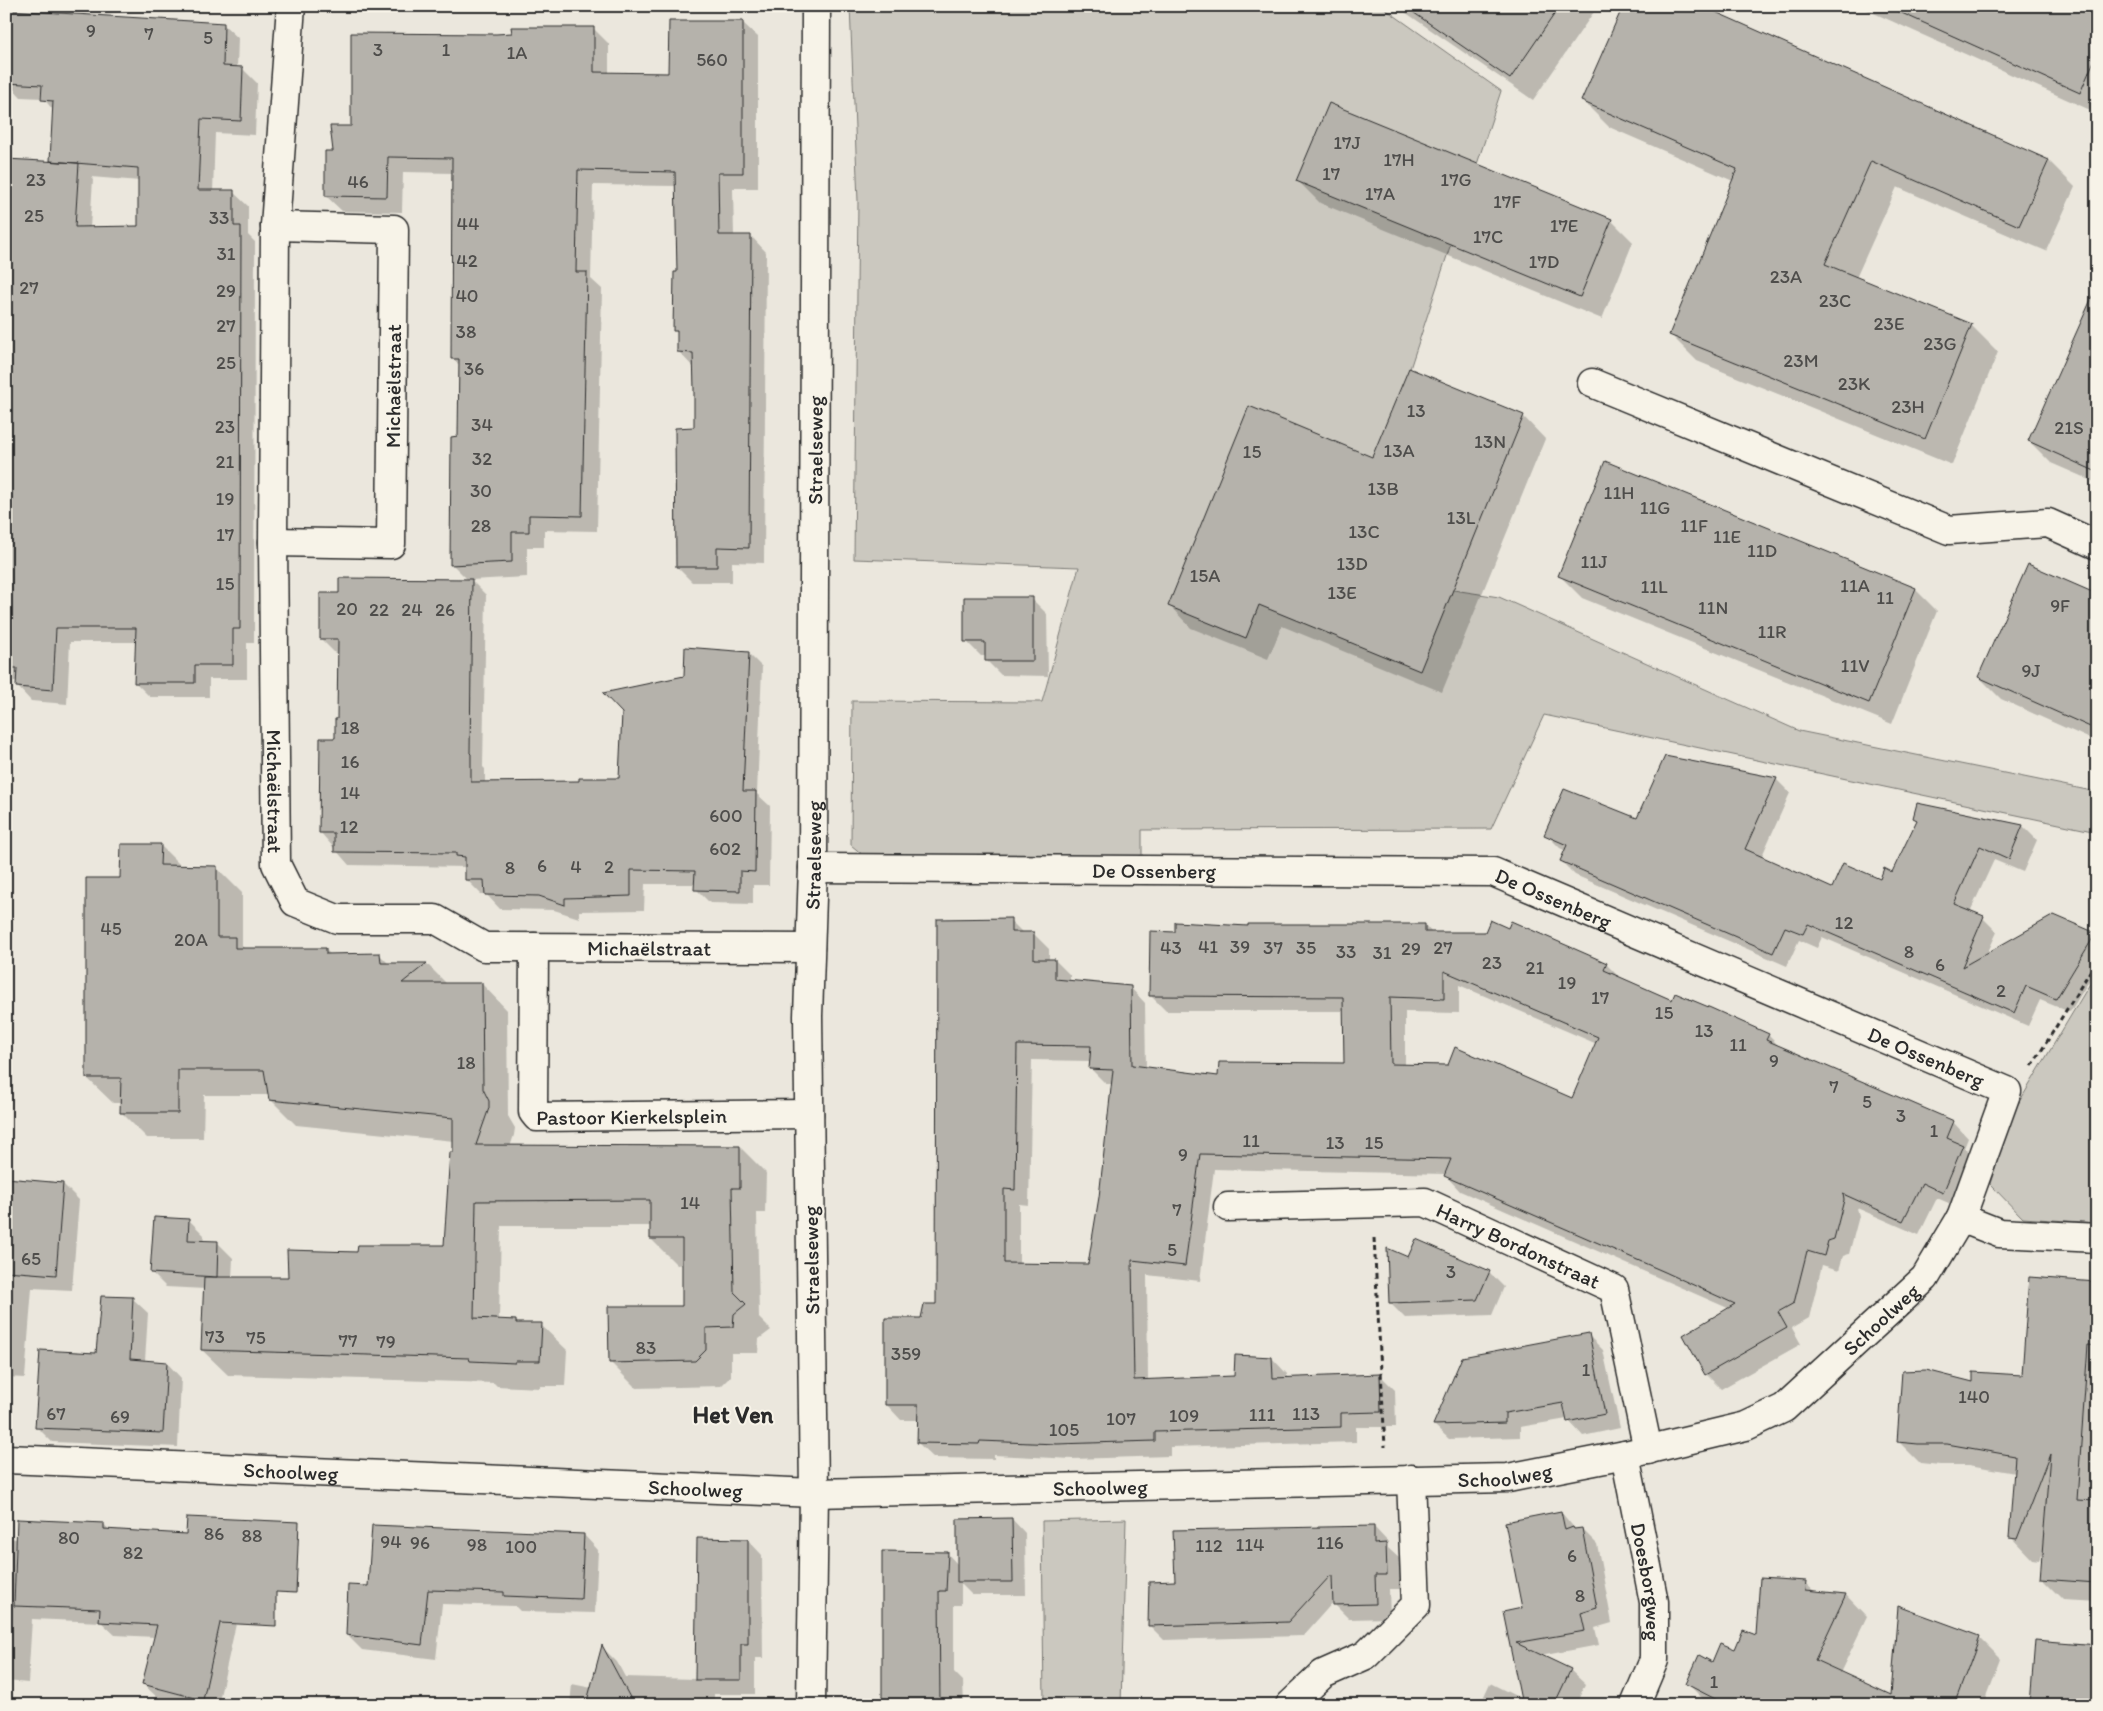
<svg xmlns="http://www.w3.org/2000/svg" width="2103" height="1711" font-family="Itim,sans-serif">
<rect width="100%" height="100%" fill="#ebe7dd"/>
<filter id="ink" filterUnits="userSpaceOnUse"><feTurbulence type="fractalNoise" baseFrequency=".02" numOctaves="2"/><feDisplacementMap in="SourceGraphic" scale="10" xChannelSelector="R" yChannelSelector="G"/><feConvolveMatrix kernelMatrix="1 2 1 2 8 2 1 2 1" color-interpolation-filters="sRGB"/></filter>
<g filter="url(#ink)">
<g fill="#cbc8bf" stroke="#7b7a75">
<polygon points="850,6 1381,6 1501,91 1343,573 1499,597 1799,731 2097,792 2097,832 1544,715 1491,829 1142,830 1142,857 863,855 851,845 852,701 1042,702 1079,567 854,559 858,201"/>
<polygon points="2097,972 2097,1223 2023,1218 1990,1184 2012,1114"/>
<polygon points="1126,1519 1121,1705 1044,1705 1042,1521"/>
</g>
<g fill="#0003" fill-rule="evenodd">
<polygon points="1396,6 1598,6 1533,100"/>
<polygon points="1700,6 2049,161 2075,187 2046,251 1897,187 1856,278 1971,325 1998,352 1952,465 1697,361 1671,335 1733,181 1609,127 1583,101"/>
<polygon points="1858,6 2097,6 2097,113"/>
<polygon points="742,22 758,37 758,188 733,188 734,236 751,236 766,252 764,563 732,562 732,582 692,582 677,567 695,428 694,368 679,352 679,334 674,330 679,273 677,186 593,185 591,279 602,289 597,531 544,530 544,547 527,547 527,577 471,580 486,595 483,767 485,769 485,783 580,782 620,779 685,677 748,653 762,667 757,794 770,806 769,885 753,885 753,904 710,903 696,889 696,884 645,884 644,910 579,911 579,918 554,910 500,909 486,894 481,894 467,880 467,867 349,865 320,832 338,720 339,653 335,653 321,639 341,594 468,580 452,564 459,438 460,366 453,359 453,173 403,172 402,212 342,211 326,196 335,152 352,128 496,35 593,28 609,44 609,73 669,74"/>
<path d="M223,24l15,14 -1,30 6,1 14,14 -2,52 -40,-2 -2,59h20l15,14v29l7,7 -1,401h-7v36h-38v18h-59l-15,-15 1,-40h-66l-3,62 -36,-3 -14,-15v-4l-11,-1v-521l48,3 -3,-3 3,-49 -11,-13 -22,-1 -14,-15zM91,177l49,4v47h-50l3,-49z"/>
<polygon points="1298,181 1611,220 1633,242 1602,319 1320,203"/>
<polygon points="2097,340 2097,483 2051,463 2029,441"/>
<polygon points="1523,416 1545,439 1442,692 1282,626 1268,659 1191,628 1169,605 1373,458"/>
<polygon points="1560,576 1915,589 1937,611 1892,724 1582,598"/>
<polygon points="2097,596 2097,742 2001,699 1979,677"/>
<polygon points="1032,599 1047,614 1048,676 1001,675 986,660 986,656 981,656 966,641"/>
<polygon points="1776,779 1790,793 1761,858 1833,889 1880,881 1893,874 1918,821 1914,818 1918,805 2023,826 2037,840 2023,872 1994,860 1970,912 1983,918 1997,932 1987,954 2054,916 2097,935 2097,968 2070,1012 2040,1000 2028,1026 1822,937 1817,948 1799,940 1787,966 1575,875 1561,861 1566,851 1560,848 1546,834 1638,820"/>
<polygon points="160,845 182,867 216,867 242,893 242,946 245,949 325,949 331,955 380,955 389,964 427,964 447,984 482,984 507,1010 508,1116 515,1128 514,1135 510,1147 740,1147 766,1173 765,1213 757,1213 759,1318 771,1330 759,1339 758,1353 731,1353 731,1376 721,1386 636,1388 610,1362 684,1307 684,1264 677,1265 651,1239 651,1226 501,1226 499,1320 516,1321 519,1324 541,1325 567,1350 565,1386 540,1386 540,1388 497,1386 494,1383 228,1375 202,1350 205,1289 166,1287 151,1272 189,1220 204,1235 203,1242 218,1243 233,1258 232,1278 289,1278 358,1254 445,1246 454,1141 296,1125 270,1099 270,1095 204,1095 203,1138 147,1138 121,1112 122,1103 113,1103 87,1078 122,879"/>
<path d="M1010,920l14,14h10l15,15v11h6l15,15v6l60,6 15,16 1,65 74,9 125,-13 -1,-53h-178l-16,-16 26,-62 73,-5 176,-3 8,9 53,-1 22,-4 98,35 15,15 52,22 95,34 14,14 171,73 15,16 -4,10 14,13 -20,46 -21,-9 -18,37 -62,-27 2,8 -10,38 -6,2 -4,14 -17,-5 -13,53 -17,10 9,16 -80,45 -15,-15 24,-65 -270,-118 -15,-16 1,-1 -232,-5 -14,112 -53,-6 1,105 87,-2 37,-20 15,16v5l93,-4 15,15 1,37h-40v15l-186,5v9l-98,3 -78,-4v4l-60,-1 -16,-15 1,-23h-18l-15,-16 36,-85 15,-14zM1459,985l138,59 -25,55 -167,-34v-53l54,1zM1032,1060l59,1v8l15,15h7l-13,113 -10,68 -71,-1v-60l10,1z"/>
<polygon points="6,1178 63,1184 79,1200 72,1290 32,1288 25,1378 6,1377"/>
<polygon points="1408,1259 1489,1272 1504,1287 1492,1315 1405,1318 1390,1303"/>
<polygon points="2097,1287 2097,1602 2063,1600 2041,1578 2043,1550 2039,1560 2032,1559 2011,1537 2015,1473 1969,1465 1940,1465 1920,1463 1898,1441 1974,1384 2023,1376"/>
<polygon points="133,1299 148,1313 145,1361 167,1363 181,1378 178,1447 52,1442 37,1427 97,1354"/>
<polygon points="1588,1335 1603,1350 1620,1428 1583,1436 1567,1419 1520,1427 1520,1437 1449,1439 1434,1425"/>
<polygon points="1561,1512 1576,1530 1582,1529 1597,1544 1612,1623 1595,1628 1599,1645 1540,1656 1570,1670 1585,1684 1576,1705 1480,1705 1490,1683 1522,1699 1505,1613 1524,1609"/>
<polygon points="1012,1519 1025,1533 1026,1595 972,1595 961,1584 961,1605 954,1605 954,1672 963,1681 964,1705 883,1705 947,1553 958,1565"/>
<polygon points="104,1524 110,1531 188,1535 256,1534 218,1705 184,1705 158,1698 143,1684 155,1637 115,1635 101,1622 32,1619 28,1683 6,1681 6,1538 18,1539"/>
<polygon points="1374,1527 1388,1542 1388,1548 1400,1559 1401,1589 1389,1589 1390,1618 1349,1619 1334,1604 1334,1601 1303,1636 1164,1640 1149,1625"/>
<polygon points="584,1535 598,1550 595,1613 520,1611 515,1606 442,1604 436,1659 362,1650 347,1635 370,1587"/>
<polygon points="748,1540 762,1555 763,1658 755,1658 755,1694 714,1694 714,1705 570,1705 572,1684 592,1688 603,1648 617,1662 625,1677 696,1679"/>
<polygon points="1805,1583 1815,1592 1846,1595 1867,1617 1840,1673 1892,1697 1979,1637 2001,1659 1986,1699 2031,1702 2096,1646 2097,1635 2097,1705 1709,1705 1688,1684 1757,1637"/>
</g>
<g fill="#b5b2ab" stroke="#2b2b2b" fill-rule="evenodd">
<polygon points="1404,6 1560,6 1510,79"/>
<polygon points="1623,6 1702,6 2049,160 2019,226 1871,161 1825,264 1972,324 1925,439 1669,335 1737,169 1581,101"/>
<polygon points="1886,6 2097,6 2097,54 2080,93"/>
<polygon points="9,10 224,23 223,66 243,67 241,121 201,119 198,190 234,190 234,226 241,226 240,629 233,629 233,665 195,665 195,683 134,683 136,628 56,628 53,690 16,687 17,668 6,668 6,159 79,163 75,227 138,226 138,168 50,161 53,101 41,100 42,85 6,83 6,34"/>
<polygon points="669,21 743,21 743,173 718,173 719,235 751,235 749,548 717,547 717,567 676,567 675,428 694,427 694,389 693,353 677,352 677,331 673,331 674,272 677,272 675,172 578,170 576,272 587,272 582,516 529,515 529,532 512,532 512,562 450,565 451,437 458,436 459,359 451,359 452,158 388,157 387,197 325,196 325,151 333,151 330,126 351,126 351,33 496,34 512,33 511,27 594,27 594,72 668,73"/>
<polygon points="1329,103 1612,219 1580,297 1296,181"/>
<polygon points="2097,286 2097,472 2028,441"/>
<polygon points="1409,368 1524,415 1420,671 1259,605 1246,638 1168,606 1249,406 1372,457"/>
<polygon points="1605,461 1916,588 1869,703 1558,576"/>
<polygon points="2028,564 2097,594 2097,730 1978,677"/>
<polygon points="339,578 472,579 470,753 471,754 471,782 579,781 579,778 619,778 622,713 603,693 684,676 685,647 749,652 743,791 756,791 755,872 740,871 740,891 694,890 695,871 631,870 631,896 565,898 565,905 539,896 485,895 484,880 465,880 465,857 456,856 456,853 334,852 334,833 319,833 320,738 335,738 335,719 337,719 338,639 320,639 320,593 339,593"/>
<polygon points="964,597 1033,597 1033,661 985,661 985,642 964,642"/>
<polygon points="1665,756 1777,778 1745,849 1832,888 1843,863 1880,879 1884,868 1892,872 1917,820 1913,818 1917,803 2023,825 2009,859 1980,846 1954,904 1984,916 1962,967 2054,915 2096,933 2056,999 2026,986 2014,1013 1808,924 1803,934 1785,927 1773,953 1560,861 1567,845 1544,835 1564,789 1637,818"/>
<polygon points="121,844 161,844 160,865 217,866 217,937 235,937 235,948 326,948 326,954 380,953 381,963 427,963 402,983 482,983 483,1089 489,1101 489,1108 476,1145 740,1146 740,1188 732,1188 734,1292 746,1304 734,1314 733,1327 706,1328 706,1350 695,1361 609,1363 608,1306 682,1306 682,1239 650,1239 650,1200 476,1201 474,1318 516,1320 516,1323 542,1323 540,1361 515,1361 515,1363 470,1361 469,1358 201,1350 204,1277 288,1277 287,1250 357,1252 358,1245 444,1245 450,1152 453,1152 453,1118 269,1100 264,1070 178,1070 178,1113 120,1113 121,1078 86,1078 86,878 120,878"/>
<path d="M1011,918v14h23v27h21v20l76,7 1,79 86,11 1,-14 125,1 -1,-66 -194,-1 1,-65 25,1v-10l73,4v-2h177v8h60l5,-12 18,8 3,-7 96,42 -3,7 68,30 3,-7 36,15 58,26 -3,6 188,81 -7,17 16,7 -20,48 -21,-10 -19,38 -60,-27 1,6 -10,39 -6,2 -4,15 -17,-5 -13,52 -16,9 9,16 -82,47 -22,-40 52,-31 -70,-32 -221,-96 7,-17 -251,-5 -15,112 -53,-6 2,120 100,-4 1,-21 37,2 1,21 107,-4 1,38 -40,1v14l-186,5v9l-98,3 -77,-3 -1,3 -62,-1 1,-38h-33v-87h36l3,-14h12l1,-385zM1444,971l154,66 -26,61 -117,-51 -7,18 -57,-1 -1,-67 54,2zM1017,1045l74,1 -2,23 24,1 -14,127 -11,67 -84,-1v-74l11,1z"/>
<polygon points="6,1178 63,1183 56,1275 6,1271"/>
<polygon points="154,1217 189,1219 188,1240 218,1241 217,1277 150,1273"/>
<polygon points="1416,1239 1490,1271 1477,1300 1389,1303 1387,1248 1408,1257"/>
<polygon points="2029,1277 2097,1282 2097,1346 2088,1345 2077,1500 2097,1501 2097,1583 2040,1579 2050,1454 2017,1539 2009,1538 2015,1456 1947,1444 1918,1444 1897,1442 1902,1371 1926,1370 1973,1382 1973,1372 2022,1375"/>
<polygon points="101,1296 133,1297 130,1359 167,1362 163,1433 35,1428 40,1350 96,1353"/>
<polygon points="1589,1333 1605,1414 1567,1422 1563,1403 1505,1413 1505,1423 1433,1425 1462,1357"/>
<polygon points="1561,1511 1565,1530 1573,1527 1574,1529 1582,1528 1597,1608 1581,1613 1585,1631 1516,1643 1571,1669 1554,1705 1522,1705 1503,1612 1522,1608 1505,1522"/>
<polygon points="187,1517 299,1522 296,1593 276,1592 276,1626 220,1623 203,1700 142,1684 157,1625 99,1622 100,1609 14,1606 17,1519 104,1523 104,1529 186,1534"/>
<polygon points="1012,1518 1013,1582 957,1582 957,1519"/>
<polygon points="372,1525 584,1534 581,1599 504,1596 504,1592 428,1590 422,1645 346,1635 348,1585 368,1586"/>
<polygon points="1374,1526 1374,1544 1386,1543 1387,1575 1375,1575 1376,1604 1333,1605 1332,1576 1330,1576 1288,1622 1148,1626 1149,1582 1175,1581 1173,1530"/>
<polygon points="697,1538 748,1539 748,1644 741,1644 741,1680 695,1680"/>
<polygon points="882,1551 948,1552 946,1591 939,1591 940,1705 882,1705"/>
<polygon points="1760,1578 1806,1581 1805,1590 1846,1594 1815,1660 1891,1695 1898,1606 1980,1636 1954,1705 1727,1705 1686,1684 1699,1655 1712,1662 1720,1643 1735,1649 1743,1630 1756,1635"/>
<polygon points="2035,1640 2097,1645 2092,1705 2030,1705"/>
<polygon points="602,1645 634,1705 586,1705"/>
</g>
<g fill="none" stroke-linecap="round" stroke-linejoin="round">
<defs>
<g id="minor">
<path id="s1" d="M291,6l-16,220 -2,316 3,322 19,38 42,17h98l49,28 326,1"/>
<polyline points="1592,383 1949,530 2048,523 2097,545"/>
<path id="s2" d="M273,542l118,2 3,-315 -119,-3"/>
<path id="s3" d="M813,868l680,4 514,219 -46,127"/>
<path id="s4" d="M534,947l-1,165 4,5 272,-3"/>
<path id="s5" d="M1228,1207l197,-5 189,87 34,161"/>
<path id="s6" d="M1625,1455l29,147v58l-19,45"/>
<path id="s7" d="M6,1459l808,34 694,-15 117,-23 121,-29 38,-18 141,-130 36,-60 38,15 98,5"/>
<path id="s8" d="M811,1705l3,-212 -6,-477 5,-148 3,-862"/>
<polyline points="1290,1705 1323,1674 1366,1655 1416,1605 1411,1479"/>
</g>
</defs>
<use href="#minor" stroke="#2b2b2b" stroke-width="31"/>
<g stroke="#2b2b2b" stroke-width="3" stroke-dasharray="5 4" stroke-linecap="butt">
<polyline points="2032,1066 2097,960"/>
<polyline points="1374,1238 1385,1447"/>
</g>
<use href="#minor" stroke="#f7f3e8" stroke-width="28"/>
</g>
</g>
<g text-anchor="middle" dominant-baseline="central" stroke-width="4" stroke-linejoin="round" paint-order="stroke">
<g font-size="19" fill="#4e4d4b">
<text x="91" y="30">9</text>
<text x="149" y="33">7</text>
<text x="208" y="37">5</text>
<text x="378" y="49">3</text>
<text x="446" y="49">1</text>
<text x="517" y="52">1A</text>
<text x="712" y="59">560</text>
<text x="1347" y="142">17J</text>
<text x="1399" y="159">17H</text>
<text x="1331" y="173">17</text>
<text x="36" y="179">23</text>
<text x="1456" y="179">17G</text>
<text x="358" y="181">46</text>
<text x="1380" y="193">17A</text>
<text x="1507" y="201">17F</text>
<text x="34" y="215">25</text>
<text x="219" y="217">33</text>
<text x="468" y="223">44</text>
<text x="1564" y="225">17E</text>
<text x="1488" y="236">17C</text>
<text x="226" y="253">31</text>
<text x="467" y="260">42</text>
<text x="1544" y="261">17D</text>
<text x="1786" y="276">23A</text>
<text x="29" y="287">27</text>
<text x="226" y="290">29</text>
<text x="467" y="295">40</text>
<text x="1835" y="300">23C</text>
<text x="1889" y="323">23E</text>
<text x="226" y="325">27</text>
<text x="466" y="331">38</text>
<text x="1940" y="343">23G</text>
<text x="1801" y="360">23M</text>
<text x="226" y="362">25</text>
<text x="474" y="368">36</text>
<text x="1854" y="383">23K</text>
<text x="1908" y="406">23H</text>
<text x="1416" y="410">13</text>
<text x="482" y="424">34</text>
<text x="225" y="426">23</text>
<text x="2069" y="427">21S</text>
<text x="1490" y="441">13N</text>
<text x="1399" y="450">13A</text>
<text x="1252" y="451">15</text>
<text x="482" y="458">32</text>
<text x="225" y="461">21</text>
<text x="1383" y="488">13B</text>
<text x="481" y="490">30</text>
<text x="1619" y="492">11H</text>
<text x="225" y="498">19</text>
<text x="1655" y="507">11G</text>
<text x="1461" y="517">13L</text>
<text x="481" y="525">28</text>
<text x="1694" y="525">11F</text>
<text x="1364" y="531">13C</text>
<text x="225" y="534">17</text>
<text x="1727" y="536">11E</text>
<text x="1762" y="550">11D</text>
<text x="1594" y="561">11J</text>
<text x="1352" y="563">13D</text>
<text x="1205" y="575">15A</text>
<text x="225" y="583">15</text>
<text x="1855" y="585">11A</text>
<text x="1654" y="586">11L</text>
<text x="1342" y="592">13E</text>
<text x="1885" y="597">11</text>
<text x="2060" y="605">9F</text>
<text x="1713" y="607">11N</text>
<text x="347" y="608">20</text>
<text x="379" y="609">22</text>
<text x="412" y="609">24</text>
<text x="445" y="609">26</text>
<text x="1772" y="631">11R</text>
<text x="1855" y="665">11V</text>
<text x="2031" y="670">9J</text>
<text x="350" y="727">18</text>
<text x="350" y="761">16</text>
<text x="350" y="792">14</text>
<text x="726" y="815">600</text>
<text x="349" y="826">12</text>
<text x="725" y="848">602</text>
<text x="542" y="865">6</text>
<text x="576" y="866">4</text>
<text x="609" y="866">2</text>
<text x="510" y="867">8</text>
<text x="1844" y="922">12</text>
<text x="111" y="928">45</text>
<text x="191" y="939">20A</text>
<text x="1208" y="946">41</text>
<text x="1240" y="946">39</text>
<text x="1171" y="947">43</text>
<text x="1273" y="947">37</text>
<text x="1306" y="947">35</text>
<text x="1443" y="947">27</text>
<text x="1411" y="948">29</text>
<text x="1346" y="951">33</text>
<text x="1909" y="951">8</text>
<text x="1382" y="952">31</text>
<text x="1492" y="962">23</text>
<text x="1940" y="964">6</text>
<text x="1535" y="967">21</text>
<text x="1567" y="982">19</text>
<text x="2001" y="990">2</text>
<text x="1600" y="997">17</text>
<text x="1664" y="1012">15</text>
<text x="1704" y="1030">13</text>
<text x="1738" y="1044">11</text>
<text x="1774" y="1060">9</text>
<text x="466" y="1062">18</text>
<text x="1834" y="1086">7</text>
<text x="1867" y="1101">5</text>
<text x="1901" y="1115">3</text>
<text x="1934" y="1130">1</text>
<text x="1251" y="1140">11</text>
<text x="1335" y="1142">13</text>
<text x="1374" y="1142">15</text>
<text x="1183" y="1154">9</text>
<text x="690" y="1202">14</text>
<text x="1177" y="1209">7</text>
<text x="1172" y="1249">5</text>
<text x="31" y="1258">65</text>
<text x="1451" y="1271">3</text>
<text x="215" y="1336">73</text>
<text x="256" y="1337">75</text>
<text x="348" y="1340">77</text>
<text x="386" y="1341">79</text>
<text x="646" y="1347">83</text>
<text x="906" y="1353">359</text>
<text x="1586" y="1369">1</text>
<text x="1974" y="1396">140</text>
<text x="56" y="1413">67</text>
<text x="1306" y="1413">113</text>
<text x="1262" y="1414">111</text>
<text x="1184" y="1415">109</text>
<text x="120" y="1416">69</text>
<text x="1121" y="1418">107</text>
<text x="1064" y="1429">105</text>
<text x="214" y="1533">86</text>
<text x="252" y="1535">88</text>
<text x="69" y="1537">80</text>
<text x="391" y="1541">94</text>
<text x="420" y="1542">96</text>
<text x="1330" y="1542">116</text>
<text x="477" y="1544">98</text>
<text x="1250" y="1544">114</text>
<text x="1209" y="1545">112</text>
<text x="521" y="1546">100</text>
<text x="133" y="1552">82</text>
<text x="1572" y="1555">6</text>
<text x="1580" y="1595">8</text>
<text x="1714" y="1681">1</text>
</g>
<g font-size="21" fill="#2b2b2b" stroke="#f7f3e8">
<text stroke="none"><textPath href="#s2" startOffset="276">Michaëlstraat</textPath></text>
<text stroke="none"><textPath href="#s8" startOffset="1255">Straelseweg</textPath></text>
<text stroke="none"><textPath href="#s1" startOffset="786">Michaëlstraat</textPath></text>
<text stroke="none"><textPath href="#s8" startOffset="850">Straelseweg</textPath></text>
<text stroke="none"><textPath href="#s3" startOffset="341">De Ossenberg</textPath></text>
<text stroke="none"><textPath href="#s3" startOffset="746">De Ossenberg</textPath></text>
<text stroke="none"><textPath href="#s1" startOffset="1266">Michaëlstraat</textPath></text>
<text stroke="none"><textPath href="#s3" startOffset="1151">De Ossenberg</textPath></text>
<text stroke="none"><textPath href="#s4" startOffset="266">Pastoor Kierkelsplein</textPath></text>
<text stroke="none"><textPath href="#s5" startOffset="300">Harry Bordonstraat</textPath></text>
<text transform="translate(811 1260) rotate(-91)">Straelseweg</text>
<text stroke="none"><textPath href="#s7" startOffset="1920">Schoolweg</textPath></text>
<text stroke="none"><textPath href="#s7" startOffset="285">Schoolweg</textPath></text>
<text stroke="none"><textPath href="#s7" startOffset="1500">Schoolweg</textPath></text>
<text stroke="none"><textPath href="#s7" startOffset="1095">Schoolweg</textPath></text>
<text stroke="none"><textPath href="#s7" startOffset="690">Schoolweg</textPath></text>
<text stroke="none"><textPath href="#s6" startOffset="129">Doesborgweg</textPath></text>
</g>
<g font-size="24" font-weight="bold" fill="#2b2b2b" stroke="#f7f3e8">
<text x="733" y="1414">Het Ven</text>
</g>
</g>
<rect width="2103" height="1711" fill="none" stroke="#f7f3e8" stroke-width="25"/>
<rect x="12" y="12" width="2078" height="1686" fill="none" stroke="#2b2b2b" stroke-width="2" filter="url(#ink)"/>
</svg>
